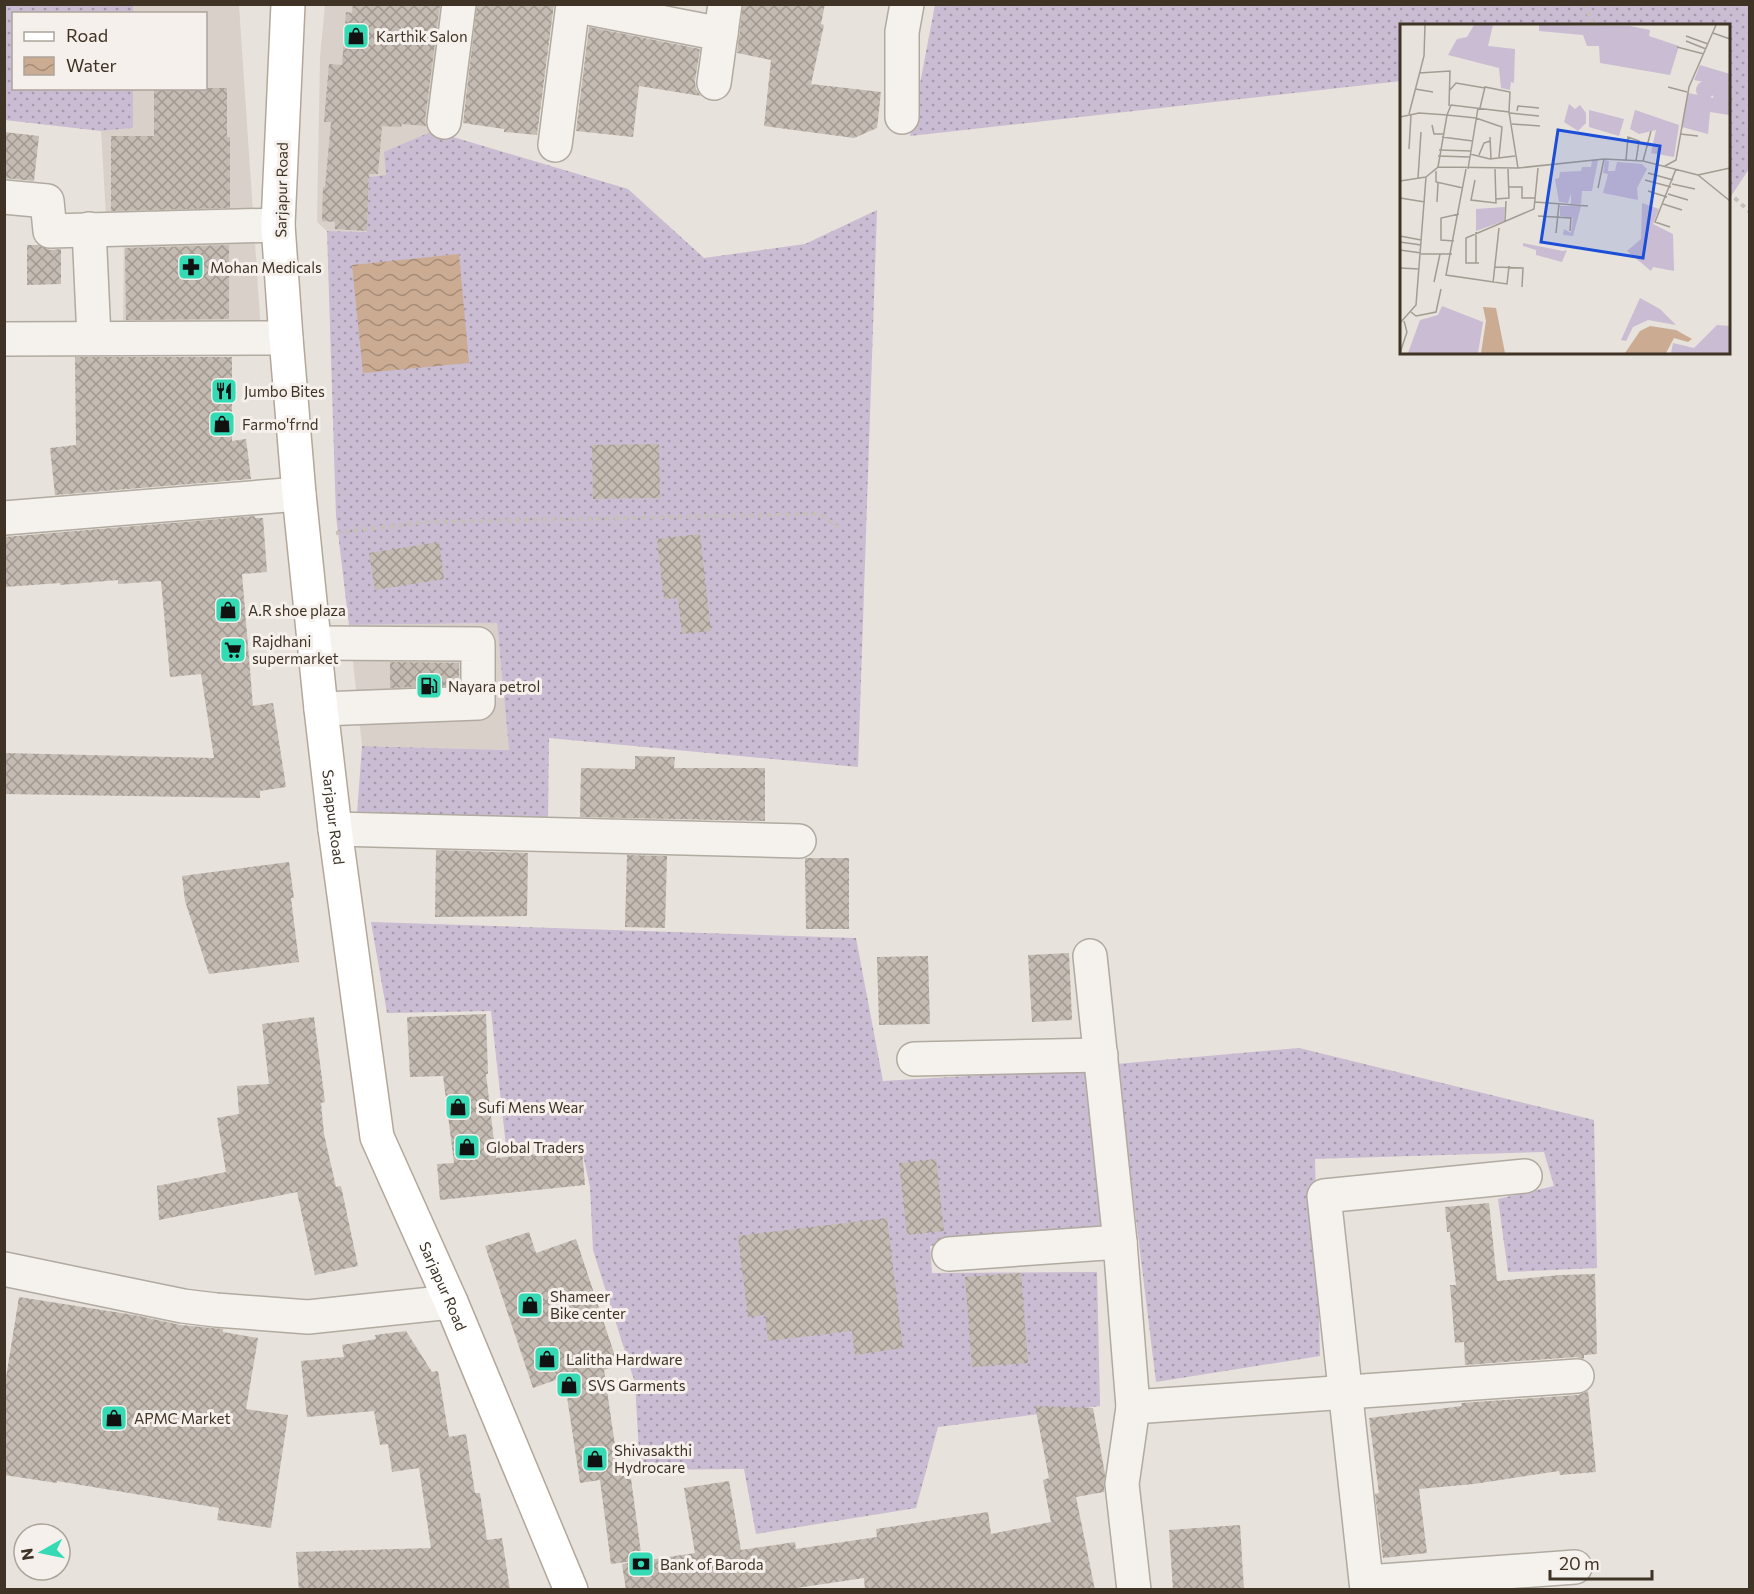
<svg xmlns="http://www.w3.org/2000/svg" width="1754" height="1594" font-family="Commissioner,sans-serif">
<defs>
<pattern id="grass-dots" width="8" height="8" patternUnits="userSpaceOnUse" patternTransform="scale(1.5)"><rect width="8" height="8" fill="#cabcd2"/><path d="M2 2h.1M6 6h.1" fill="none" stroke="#a599aa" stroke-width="1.8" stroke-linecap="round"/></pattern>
<pattern id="water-waves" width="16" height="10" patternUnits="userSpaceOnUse" patternTransform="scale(1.5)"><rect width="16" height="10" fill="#cbab92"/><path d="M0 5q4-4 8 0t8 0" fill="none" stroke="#a68c77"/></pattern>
<pattern id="building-cross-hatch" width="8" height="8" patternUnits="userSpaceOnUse" patternTransform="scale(1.5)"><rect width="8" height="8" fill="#c4bcb2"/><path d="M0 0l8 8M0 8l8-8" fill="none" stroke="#a19991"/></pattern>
</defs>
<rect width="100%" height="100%" fill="#e7e2db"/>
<g fill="#d9d1c9">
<polygon points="133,5 239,5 261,332 123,330 124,218 106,216 101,131 133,128 133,89 206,88 206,14 133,13"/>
<polygon points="325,5 449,5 433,131 386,176 369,177 368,232 327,231 317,222 320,57"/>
<polygon points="497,623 509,750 362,746 349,625"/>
</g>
<g fill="url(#grass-dots)">
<polygon points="5,4 133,5 133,13 14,14 14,88 133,89 133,128 101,131 5,120"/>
<polygon points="935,5 1749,5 1749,169 1729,199 1728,26 1402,26 1401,81 910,136"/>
<polygon points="433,131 628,189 704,258 805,244 877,210 858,767 549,738 548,817 357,814 362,746 509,750 497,623 349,625 336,516 327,231 367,232 369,177 386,175 384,152"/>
<polygon points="371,922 856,938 883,1081 1085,1069 1101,1226 930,1246 932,1273 1097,1272 1100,1406 938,1427 916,1508 756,1534 744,1469 640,1470 635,1383 593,1250 590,1187 580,1141 506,1146 491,1011 387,1013"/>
<polygon points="1299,1048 1594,1120 1597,1268 1508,1272 1498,1199 1554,1186 1544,1152 1315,1159 1320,1356 1156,1382 1117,1064"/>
</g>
<polygon fill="url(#water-waves)" points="459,254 469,363 363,373 352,265"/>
<g fill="url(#building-cross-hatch)">
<polygon points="353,4 440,4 425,120 426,126 402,124 401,127 382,126 378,174 369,174 367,231 335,229 335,222 322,221 323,187 325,187 331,122 324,122 329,64 342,65 346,12 352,13"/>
<polygon points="477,4 554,4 537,135 504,132 504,129 463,123"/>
<polygon points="743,4 825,4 821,24 824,25 811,84 881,92 877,128 854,138 764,126 771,60 737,53"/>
<polygon points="589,27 700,49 695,81 696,89 701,96 639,86 633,137 576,131"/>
<polygon points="154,88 227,88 227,137 230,137 230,208 111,211 111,136 154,136"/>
<polygon points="4,132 39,136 34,181 4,178"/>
<polygon points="27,245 39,245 50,250 61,249 61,284 27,285"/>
<polygon points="229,245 229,319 126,320 125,248"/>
<polygon points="75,357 232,357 232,441 246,439 251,479 55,495 50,448 76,445"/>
<polygon points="659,444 660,498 593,499 592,445"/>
<polygon points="255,516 255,518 263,518 267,572 242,574 253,706 273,703 286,787 260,791 260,798 4,794 4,753 214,758 201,674 170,677 161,581 118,584 118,580 60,585 60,583 4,587 4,537"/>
<polygon points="700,534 711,631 682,634 678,598 664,599 657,539"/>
<polygon points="439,542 444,579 375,590 369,553"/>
<polygon points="390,662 459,663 459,685 390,688"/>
<polygon points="635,756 675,757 674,768 765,768 765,821 580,817 581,768 635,769"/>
<polygon points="436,850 528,853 527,916 435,917"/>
<polygon points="627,855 667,856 665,928 625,927"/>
<polygon points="805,858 849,858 849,929 806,929"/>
<polygon points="289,862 294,898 291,898 299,962 209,974 185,901 182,876"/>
<polygon points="1069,953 1072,1020 1032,1022 1028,955"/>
<polygon points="928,956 930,1024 879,1025 877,957"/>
<polygon points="486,1014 488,1074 486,1074 496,1158 582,1149 585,1185 440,1200 437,1164 454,1163 443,1076 410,1077 407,1017"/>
<polygon points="314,1017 325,1102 321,1103 324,1134 336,1187 341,1186 358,1266 315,1275 297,1192 159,1220 157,1186 226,1172 217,1118 239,1114 237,1086 269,1084 262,1024"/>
<polygon points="936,1159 944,1231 907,1235 899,1163"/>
<polygon points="1489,1203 1497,1281 1560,1275 1595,1274 1597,1354 1584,1355 1584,1359 1576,1357 1465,1365 1464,1342 1455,1343 1450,1285 1456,1285 1450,1232 1447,1232 1445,1207"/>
<polygon points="887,1218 903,1348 855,1355 852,1331 768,1341 765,1315 748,1317 738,1236"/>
<polygon points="529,1232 536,1253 576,1239 618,1365 604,1370 618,1466 629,1464 642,1560 611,1564 600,1480 580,1483 564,1377 533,1388 485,1246"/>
<polygon points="1021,1273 1028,1363 972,1367 965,1277"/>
<polygon points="19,1297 134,1315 181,1325 223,1329 223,1332 258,1338 246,1409 288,1415 271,1528 217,1520 219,1508 57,1481 57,1483 4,1475 4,1390"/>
<polygon points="406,1331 432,1372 438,1371 449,1437 466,1434 475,1493 480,1493 487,1540 502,1538 510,1590 299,1590 296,1552 431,1548 419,1468 392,1472 388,1444 380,1445 374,1411 307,1417 301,1361 344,1357 342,1345 376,1339 375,1335"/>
<polygon points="1588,1391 1596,1472 1560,1475 1559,1471 1474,1484 1419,1489 1427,1553 1383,1558 1375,1494 1379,1493 1369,1418 1462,1406 1461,1403 1578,1395"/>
<polygon points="1035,1406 1093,1408 1105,1474 1104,1492 1076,1497 1095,1590 865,1590 864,1578 783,1590 626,1590 622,1564 695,1553 684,1488 729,1481 741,1550 795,1542 796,1549 877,1537 876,1529 988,1512 991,1534 1051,1522 1043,1480 1049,1478"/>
<polygon points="1240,1525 1244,1590 1173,1590 1169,1530"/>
</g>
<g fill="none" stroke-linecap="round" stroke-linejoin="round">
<defs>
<g id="minor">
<polyline points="573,5 721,34"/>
<polyline points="714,83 725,4"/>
<polyline points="902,117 902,32 907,4"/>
<polyline points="444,122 459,4"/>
<polyline points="555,145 573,4"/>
<polyline points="4,197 47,201 50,231 278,225"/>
<polyline points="89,229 94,338"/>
<polyline points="4,339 286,338"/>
<polyline points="4,518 299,494"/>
<polyline points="314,643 478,644 478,703 321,709"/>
<polyline points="335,829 799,841"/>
<polyline points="1090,956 1120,1242 1133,1407 1122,1484 1134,1590"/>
<polyline points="914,1059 1101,1055"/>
<polyline points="949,1254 1120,1242"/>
<polyline points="4,1269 183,1306 216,1310 308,1317 451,1302"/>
<polyline points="1133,1407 1577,1376"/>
<polyline points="1367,1582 1575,1567"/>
<polyline points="1367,1590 1324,1196 1525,1176"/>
</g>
<g id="major">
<path id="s1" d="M288,4l-10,221 8,113 13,156 22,215 14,120 42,308 74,165 120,288"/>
</g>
</defs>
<use href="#minor" stroke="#b1aaa0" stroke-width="36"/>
<use href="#major" stroke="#b4a79a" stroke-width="36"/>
<g stroke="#c5c0b9" stroke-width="4" stroke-dasharray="4.5 4.5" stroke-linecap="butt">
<polyline points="1584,4 1594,26"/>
<polyline points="1728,192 1750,212"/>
<polyline points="336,533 427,522 820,514 838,527"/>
</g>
<use href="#minor" stroke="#f5f2ee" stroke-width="33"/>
<use href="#major" stroke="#fff" stroke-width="33"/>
</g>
<defs>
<symbol id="shop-square" viewBox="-11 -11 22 22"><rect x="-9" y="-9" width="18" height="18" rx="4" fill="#33dab4" stroke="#f5f0eb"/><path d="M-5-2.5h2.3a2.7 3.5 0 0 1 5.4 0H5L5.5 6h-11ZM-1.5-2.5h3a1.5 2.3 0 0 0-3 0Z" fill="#111"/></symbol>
<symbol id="pharmacy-square" viewBox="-11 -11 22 22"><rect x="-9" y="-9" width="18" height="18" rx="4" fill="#33dab4" stroke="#f5f0eb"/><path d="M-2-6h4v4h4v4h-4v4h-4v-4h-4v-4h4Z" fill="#111"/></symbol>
<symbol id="restaurant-square" viewBox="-11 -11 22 22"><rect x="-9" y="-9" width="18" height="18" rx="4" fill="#33dab4" stroke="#f5f0eb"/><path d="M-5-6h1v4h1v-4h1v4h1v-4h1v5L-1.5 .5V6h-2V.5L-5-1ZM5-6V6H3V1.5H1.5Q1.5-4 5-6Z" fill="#111"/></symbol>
<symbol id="supermarket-square" viewBox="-11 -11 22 22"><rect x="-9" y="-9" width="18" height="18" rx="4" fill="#33dab4" stroke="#f5f0eb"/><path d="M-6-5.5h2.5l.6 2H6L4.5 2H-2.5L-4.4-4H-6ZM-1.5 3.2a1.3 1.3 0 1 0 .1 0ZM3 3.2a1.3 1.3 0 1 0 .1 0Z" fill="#111"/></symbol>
<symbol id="fuel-square" viewBox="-11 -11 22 22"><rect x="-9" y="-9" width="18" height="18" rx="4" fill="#33dab4" stroke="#f5f0eb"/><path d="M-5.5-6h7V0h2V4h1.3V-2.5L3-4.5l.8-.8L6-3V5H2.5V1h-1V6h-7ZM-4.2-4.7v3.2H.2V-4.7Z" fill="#111"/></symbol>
<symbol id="bank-square" viewBox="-11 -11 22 22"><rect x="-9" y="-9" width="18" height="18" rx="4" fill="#33dab4" stroke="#f5f0eb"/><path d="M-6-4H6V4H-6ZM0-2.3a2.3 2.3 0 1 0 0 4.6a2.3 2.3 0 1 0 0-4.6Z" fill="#111"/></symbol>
</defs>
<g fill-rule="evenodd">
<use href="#shop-square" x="341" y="21" width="30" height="30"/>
<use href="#pharmacy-square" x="176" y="252" width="30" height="30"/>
<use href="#restaurant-square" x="209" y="376" width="30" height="30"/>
<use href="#shop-square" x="207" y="409" width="30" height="30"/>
<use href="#shop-square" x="213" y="595" width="30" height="30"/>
<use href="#supermarket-square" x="218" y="635" width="30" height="30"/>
<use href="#fuel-square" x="414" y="671" width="30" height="30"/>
<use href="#shop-square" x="443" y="1092" width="30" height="30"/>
<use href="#shop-square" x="452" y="1132" width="30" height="30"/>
<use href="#shop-square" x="515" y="1290" width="30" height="30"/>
<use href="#shop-square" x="532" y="1344" width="30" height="30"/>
<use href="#shop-square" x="554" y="1370" width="30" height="30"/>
<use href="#shop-square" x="99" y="1403" width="30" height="30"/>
<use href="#shop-square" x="580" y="1444" width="30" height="30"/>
<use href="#bank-square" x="626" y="1549" width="30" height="30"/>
</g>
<g text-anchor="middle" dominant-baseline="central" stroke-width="6" stroke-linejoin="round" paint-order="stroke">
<g font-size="15" fill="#3e3324" stroke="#f5f0eb" text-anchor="start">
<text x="376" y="36">Karthik Salon</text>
<text x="210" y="267">Mohan Medicals</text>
<text x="244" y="391">Jumbo Bites</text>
<text x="242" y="424">Farmo'frnd</text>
<text x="248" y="610">A.R shoe plaza</text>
<text x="252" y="641">Rajdhani<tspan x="252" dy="17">supermarket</tspan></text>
<text x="448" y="686">Nayara petrol</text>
<text x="478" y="1107">Sufi Mens Wear</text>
<text x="486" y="1147">Global Traders</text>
<text x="550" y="1296">Shameer<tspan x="550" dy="17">Bike center</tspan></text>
<text x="566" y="1359">Lalitha Hardware</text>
<text x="588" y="1385">SVS Garments</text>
<text x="134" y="1418">APMC Market</text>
<text x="614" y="1450">Shivasakthi<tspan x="614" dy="17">Hydrocare</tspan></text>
<text x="660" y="1564">Bank of Baroda</text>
</g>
<g font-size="15" fill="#3e3324" stroke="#f5f0eb">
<text transform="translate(281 190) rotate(-89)">Sarjapur Road</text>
<text stroke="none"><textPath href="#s1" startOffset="816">Sarjapur Road</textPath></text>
<text stroke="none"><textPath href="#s1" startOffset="1302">Sarjapur Road</textPath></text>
</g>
</g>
<g transform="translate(1400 24)">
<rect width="330" height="330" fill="#e7e2db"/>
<path d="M74,1h19l-5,21 27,3 -1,34 -3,-1 -1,8 -9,-2 -2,-20 -51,-13 9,-16 10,-2zM139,1l91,1 20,4 -1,6 30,10 -9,29 -70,-12 -1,-17h-12l-4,-11 -44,-4zM300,41l30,9 -1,41 -19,-3 -2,22 -26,-7 6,-34 26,5 -10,-16 -10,-2zM169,80l6,5 5,-4 6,8v10l-8,8 -14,-9zM189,86l35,9 -5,17 -30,-9zM235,86l44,15 -5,32 -23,-4 5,-23 -17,4 -9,-5zM192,136h6l-6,31h-10l-1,13h-10v-11l-3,10 -9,-1 -4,-23 4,-1 1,-6 21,-1 1,-4h9zM205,136l4,1 -1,10h7l2,-9 25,2 5,5 -10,19 1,12 -35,-7 5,-19 -5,-1zM242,179l17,6 -6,15 20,10 1,37 -21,-4 -2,4 -24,-20 14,-12zM160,182h21l-8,30 -10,-1 1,-6 7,4 2,-15 -13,-2zM105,183l-1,14 -28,10v-22zM123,219l40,8 4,-1 -5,12 -26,-7v-5l-13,-4zM42,282l41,16 -5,31h-70l12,-33 18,-5zM317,301l13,1v27h-59l2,-10 21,5z" fill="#cabcd2"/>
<path d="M240,274l20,11 16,16 -28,-5 -15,7 -7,14 -5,-1z" fill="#cabcd2"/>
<path d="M296 66a9 9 0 1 1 18 0a9 9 0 1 1-18 0Z" fill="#cabcd2"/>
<path d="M83,283l13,1 9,45h-24l5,-32zM250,302l26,4 16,9 -4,3 -14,-4 -8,15h-41l15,-22z" fill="#cbab92"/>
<path fill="none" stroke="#a39c92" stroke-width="1.5" d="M313,9l17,6M286,12l22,8M286,17l20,8M277,23l27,7M19,49l31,-2 -1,35M268,63l19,5M15,65l18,3M49,67l7,-8 29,5M80,84l5,-21 25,5 -1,20M117,87l1,-5 21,2M110,89l29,3M9,90l15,-58 1,-31M0,93l19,-4 28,2 4,-10 58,7 9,56 86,-9 39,2 55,14M112,100l28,2M32,101l2,9h9M280,110l18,2M42,113l31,4M90,113l1,22M9,125l2,-34M39,126l32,1M70,130l20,5 25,-3M79,131l5,-12 6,-2M38,132l32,1M226,136l2,-23 11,4 -3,20M243,137l8,-30M265,142l11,-6 13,-73 27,-62M38,143l80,1M66,145l-20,106 61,9 2,-18M68,145l10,-61M36,147v11l27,6M248,149l25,7M298,151l32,26M298,151l32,-7M18,154l3,-46M75,156l-4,20 25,3 -1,-34M245,156l26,7M0,157l26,-4M272,160l23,5M109,163h13v11h13M198,164l6,-29M248,167l19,6M268,170l20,6M0,174l25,4M96,175l13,-1 -1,-29M37,178l1,-19M135,178l53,4M263,180l19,6M138,192l33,2 -1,13M105,198l1,-21M270,203l-15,-5 21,-53M76,208v31M156,209l3,-29M0,212l21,4M54,217l-13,-1v-22l18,-4M0,218l21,3M0,226l21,3M21,230h31M79,239h-13v-25l68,-29 4,-41M95,243l28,1 -1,19M0,244l19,1M34,258l6,-28M93,259l6,-55M11,288l5,4 20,-4 5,-23M0,299l16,-18 10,-128 12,-10 9,-52 29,3 26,9 -3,30M0,329l7,-21 -3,-11"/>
<path fill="#1d4ed8" fill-opacity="0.15" stroke="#1d4ed8" stroke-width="3" d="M158,106l102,16 -17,112 -102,-16z"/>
<rect width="330" height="330" fill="none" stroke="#3e3324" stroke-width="3"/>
</g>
<rect width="1754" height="1594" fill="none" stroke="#3e3324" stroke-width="12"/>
<rect x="12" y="12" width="195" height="78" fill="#f5f0eb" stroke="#aca49b" stroke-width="1.5"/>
<rect x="24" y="32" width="30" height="9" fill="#ffffff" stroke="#aca49b" stroke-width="1.5"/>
<text x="66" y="42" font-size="18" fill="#3e3324">Road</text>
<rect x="24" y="57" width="30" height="18" fill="url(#water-waves)" stroke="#aca49b" stroke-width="1.5"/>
<text x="66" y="72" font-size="18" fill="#3e3324">Water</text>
<g transform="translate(42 1552) rotate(261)"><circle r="28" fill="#f5f0eb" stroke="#aca49b" stroke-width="1.5"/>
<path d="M0-4.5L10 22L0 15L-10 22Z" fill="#33dab4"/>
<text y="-9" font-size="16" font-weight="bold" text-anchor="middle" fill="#3e3324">N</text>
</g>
<path d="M1550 1570v9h102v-9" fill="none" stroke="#3e3324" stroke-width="3"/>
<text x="1559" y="1570" font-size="18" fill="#3e3324" stroke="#f5f0eb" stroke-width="4.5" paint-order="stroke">20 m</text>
</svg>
